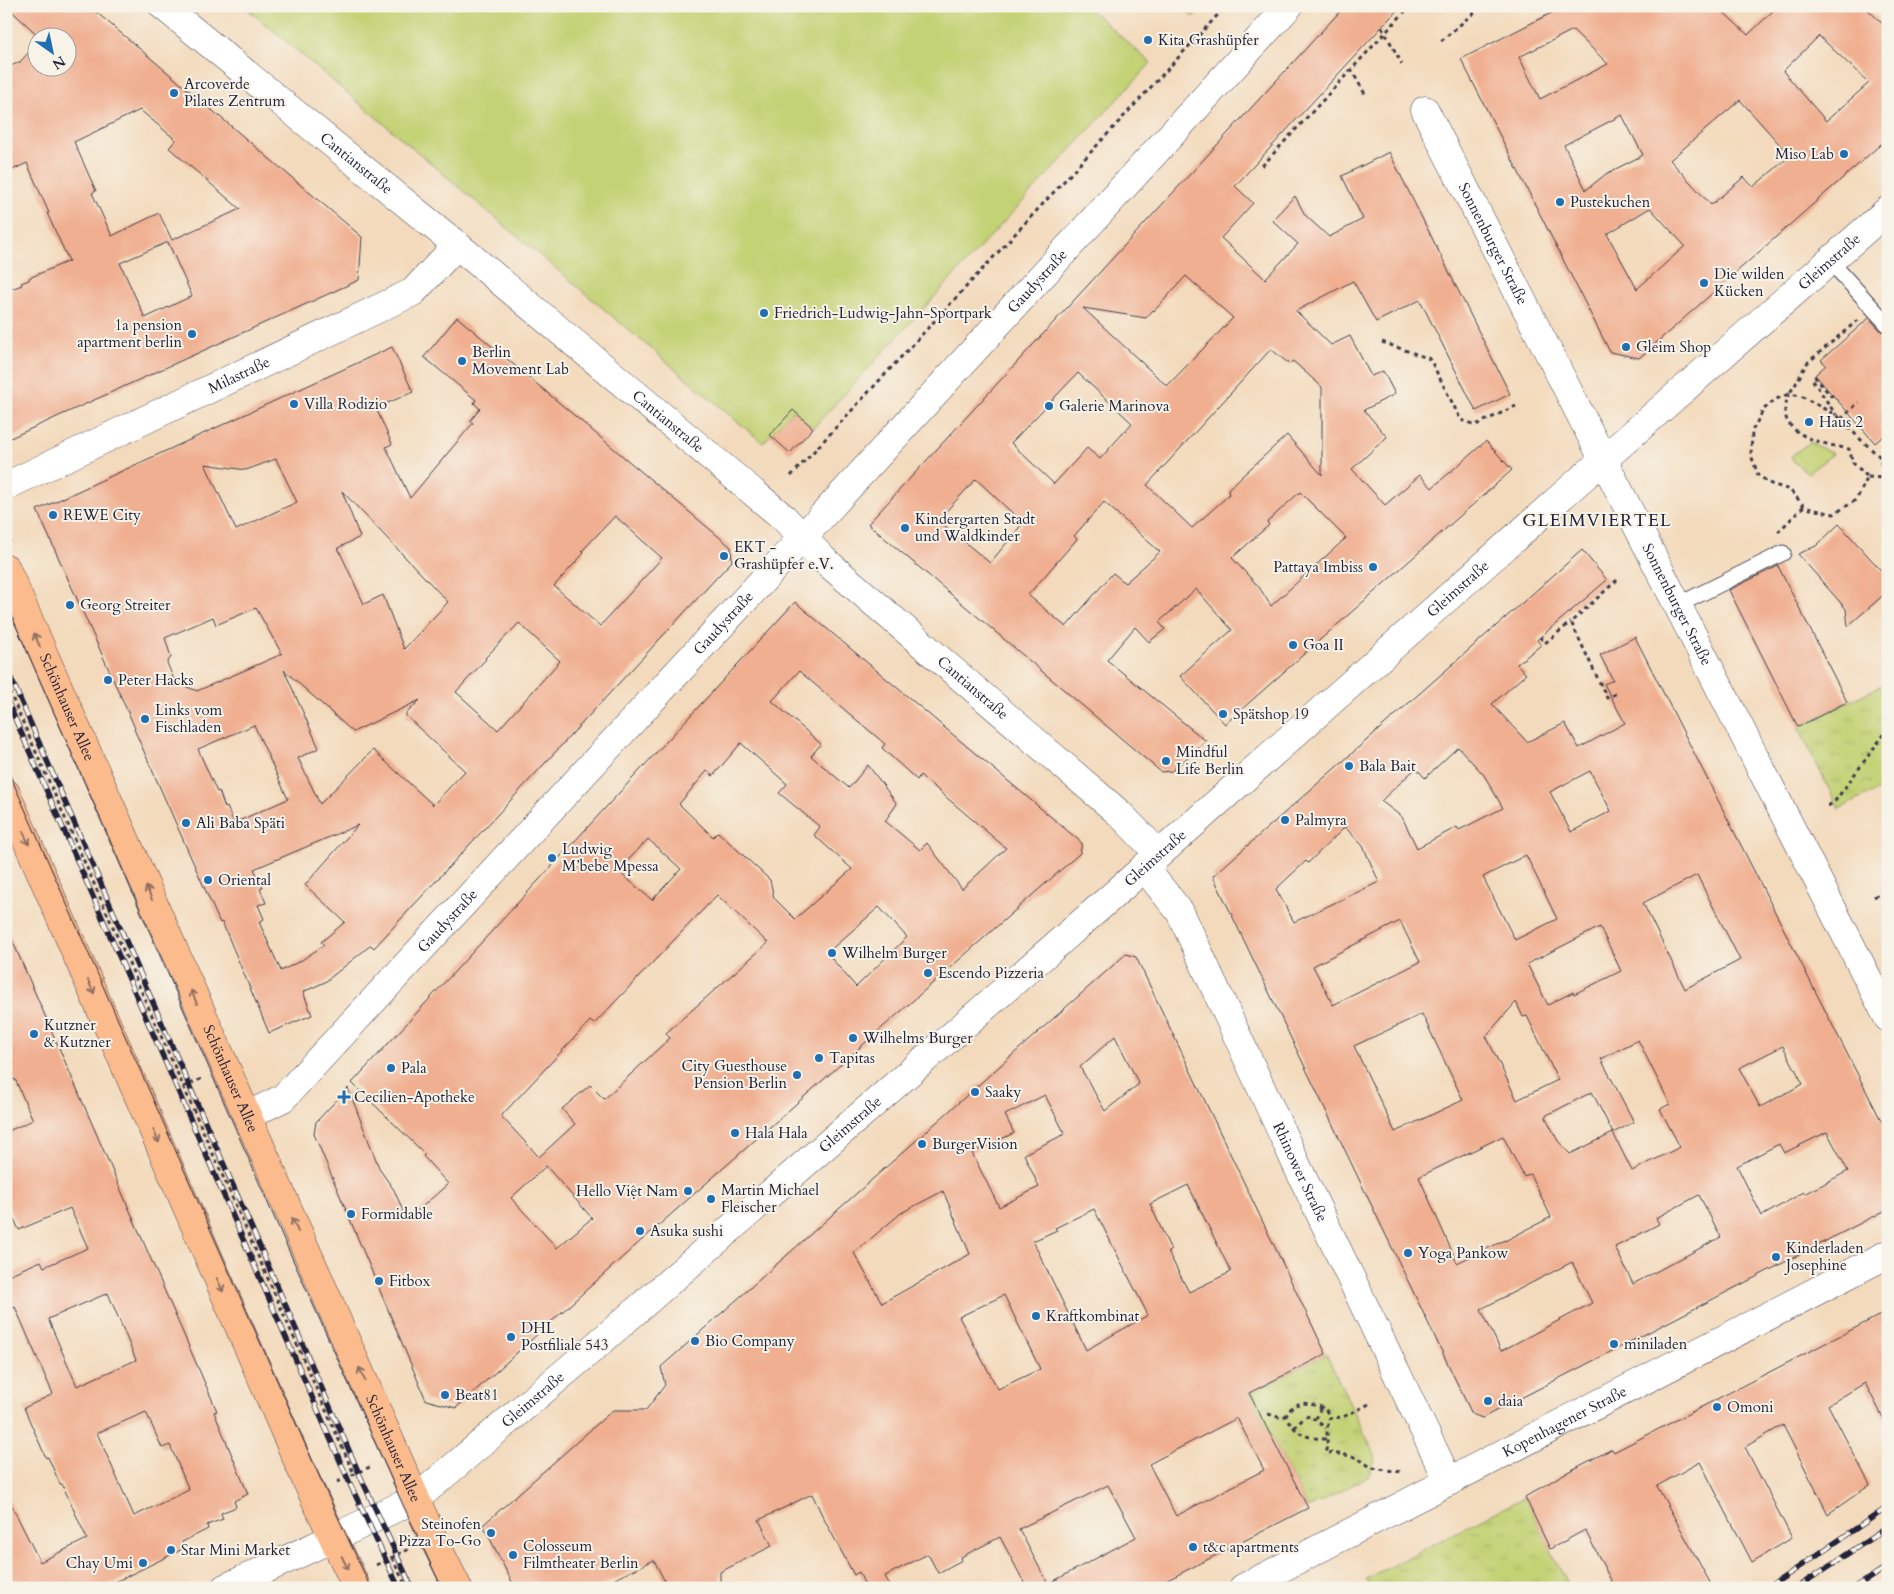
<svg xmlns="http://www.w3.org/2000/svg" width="1894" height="1594" font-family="Cardo,serif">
<defs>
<pattern id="park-tufts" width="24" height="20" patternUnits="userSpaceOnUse" patternTransform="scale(1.25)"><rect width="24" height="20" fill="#c3d274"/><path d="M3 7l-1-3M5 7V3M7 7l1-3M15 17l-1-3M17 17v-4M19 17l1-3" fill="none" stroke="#a7b465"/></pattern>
</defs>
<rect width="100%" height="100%" fill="#f7f3e8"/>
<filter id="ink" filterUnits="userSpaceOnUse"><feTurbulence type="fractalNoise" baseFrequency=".02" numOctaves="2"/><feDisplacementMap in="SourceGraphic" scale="10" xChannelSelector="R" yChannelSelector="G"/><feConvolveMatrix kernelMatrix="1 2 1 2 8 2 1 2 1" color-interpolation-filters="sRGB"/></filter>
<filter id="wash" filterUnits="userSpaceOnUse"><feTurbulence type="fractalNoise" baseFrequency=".0096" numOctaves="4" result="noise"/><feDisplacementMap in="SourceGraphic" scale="20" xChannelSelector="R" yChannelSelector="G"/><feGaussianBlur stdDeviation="1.12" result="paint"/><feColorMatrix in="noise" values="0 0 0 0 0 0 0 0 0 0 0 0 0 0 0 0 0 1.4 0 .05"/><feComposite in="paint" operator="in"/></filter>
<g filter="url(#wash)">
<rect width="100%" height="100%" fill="#f3dabc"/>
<g fill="#c3d274" stroke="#727a58">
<polygon points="244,6 1086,6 1151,63 813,428 793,410 763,443"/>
<polygon points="1810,442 1833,454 1808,473 1794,462 1791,456"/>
</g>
<g fill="url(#park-tufts)" stroke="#727a58">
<polygon points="1181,6 1203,6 1193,17"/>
<polygon points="1888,682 1888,785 1839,809 1798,727"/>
<polygon points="1326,1354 1376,1457 1368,1477 1308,1508 1249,1393"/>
<polygon points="1525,1497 1569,1587 1370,1588 1366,1579"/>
</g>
<g id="blocks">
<g fill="#f0af90" fill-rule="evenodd">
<path d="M6,6h83l273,231 -3,43 -353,160v-149l16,-6 -1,-2 8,-3v-2l40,-17 -22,-48h2l-22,-50 -21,10v-105l14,-6 18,-20v26h30v-30h-27zM140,110l36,30 -7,8 71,61 -68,31 -13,-27 -47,23 -20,-43 4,-2 -22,-49zM168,242l24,54 -47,22 -25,-55z"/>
<path d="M1345,6h56l-166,180 18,17 -32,35 44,41 33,-35 -26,-24 23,-24 10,19 24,22 34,-18 -21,-43 47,-24 121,242 -34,17 -56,-111 -44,22 -23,-41 -57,30 35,34 19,-9 21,40 12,-5 12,23 -31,16 23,27 -35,32 33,36 35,-30 12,13 54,-47 26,29 -287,254 -45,-48 52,-46 -36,-41 -37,33 6,7 -16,13 -14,-15 -28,33 99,81 -34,30 -11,1 -293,-248zM1186,276l47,42 -66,68 -84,-78 63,10 7,-8 1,1zM1271,349l18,15 4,-3 29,26v88l-35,-40 -59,54 1,6 -37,33 -45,-43zM1078,373l54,50 -32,36 -13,-11 -33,36 -43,-41zM976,479l47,44 -33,40 -52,-43zM1300,492l46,46 -75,68 -12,-19 -27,-29 37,-33 -2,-3zM1104,502l56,50 -35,31 -12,-10 -47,54 -38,-32 49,-56 -3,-3z"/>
<path d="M1565,6h152l31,29 30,-29h86l24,23v109l-249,220 -29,-6 -149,-293zM1573,30l35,34 -68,35 -21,-42zM1819,36l50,47 -43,38 -43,-50zM1740,100l50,56 -37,31 -9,-10 -33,28 -41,-45zM1622,115l21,40 -37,19 -20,16 -22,-45zM1650,208l35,38 -48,43 -30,-55z"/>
<path d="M457,317l274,230 1,14 -358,387 -3,-3 -46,37 -22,10 9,23 -43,18 -47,-111 -2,1 -86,-194 1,-1 -98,-218 355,-163 21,45 -37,16 16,36 -6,3 24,51 63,-75 -3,-2 10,-12 -6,-6 2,-3 -52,-43zM276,459l21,43 -61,28 -31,-66 41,6zM342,491l106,111 -44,47 -21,-54 -19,9 -26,-56 22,-11zM615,516l47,42 -62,68 -46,-40 30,-33 -2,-2zM256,608l26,46 -85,37 -22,-9 -8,-19 4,-6 -6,-19 48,-21 3,8zM519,623l41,38 -62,69 -42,-38 30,-33 -1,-1zM284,670l69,62 67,-32 -15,15 60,56 -32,34 -60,-55 -53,54 -22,-46 21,-10zM254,725l34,74 -54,24 -7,-16 -2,1 -6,-17 -2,1 -19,-43zM358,825l-53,60 40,37 -24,20 3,3 -22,15 -21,11 -22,-49 5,-3 -6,-14 8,-2 -6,-14 3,-2 -9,-18z"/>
<polygon points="1869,318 1881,331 1888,334 1888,432 1875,443 1815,375 1826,365 1821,360"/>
<polygon points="793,410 813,428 790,453 770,435"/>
<polygon points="1839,524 1888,578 1888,591 1848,626 1846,609 1798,554 1816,546"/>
<path d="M1582,550l25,30 -70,60 4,5 -24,19 9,10 -34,30 35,38 38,-19 14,25 46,-25 -21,-39 9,-4 -13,-25 35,-18 253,497v75l-406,209 -10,-4 -259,-538zM1458,747l26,28 19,33 -44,22 -2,-3 -40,21 -15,-31 -21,-16 35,-33 9,10zM1590,771l21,40 -40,21 -21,-40zM1345,827l18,19 16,36 -85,40 -18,-33 30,-28 2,2zM1526,855l31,64 -42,21 -32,-63zM1697,875l43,85 -55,29 -42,-86zM1400,921l20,41 -87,43 -20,-39zM1600,927l21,44 -47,23 -1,-2 -25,13 -21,-41zM1516,1002l7,15 4,-1 31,64 -41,20 -31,-64zM1422,1014l41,86 -68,32 -41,-86zM1638,1040l32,64 -10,5 20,38 -48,24 -19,-38 21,-11 -33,-63zM1783,1046l20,38 -43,23 -21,-39zM1592,1092l21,41 -43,21 -12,-13 -13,-25zM1827,1132l21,39 -43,23 -1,-2 -42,24 -25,-50 42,-22 5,9zM1503,1136l21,41 6,-3 21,43 -46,24v-1l-48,23 -38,-86zM1699,1195l22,42 -88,47 -18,-37 44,-23 -3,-6zM1572,1262l20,41 -91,48 -20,-42z"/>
<polygon points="1778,566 1847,702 1798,727 1729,590"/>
<path d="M795,602l287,241 -2,10 -455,402 -169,153 -30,-8 -112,-266 2,-12 32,-34 32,82 14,20 13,30 41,-36 -25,-28 2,-2 -73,-71zM799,671l86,73 -3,4 35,32 3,-5 86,73 -44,41 -35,-46 -7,7 -35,-29 12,-17 -29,-39 -19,23 -38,-32 10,-12 -49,-43zM741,743l46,41 -8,9 41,34 -6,8 38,34 -57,50 -21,-21 -4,-18 -52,-48 -5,5 -34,-33 28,-33 6,5zM648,839l33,30 -29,31 -34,-29zM717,895l51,48 -102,90 4,5 -66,61 -14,-14 -28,24 13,15 -36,33 -38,-41 89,-95 4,3zM879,907l28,30 -51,50 -29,-34zM546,1166l46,52 -35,30 -46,-50z"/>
<path d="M6,926l211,485 -3,1 34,82 -14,7 2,6 -15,6 2,6 -16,6 1,4 -26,13 3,6 -82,40h-97v-94l34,68 47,-23 -25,-55h-2l-12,-27 -2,1 -22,-50 29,-14 -38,-87 -9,4v-35l35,-15 3,6 44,-19 -18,-40 -51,22 -13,-29v-69l27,-12 -18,-41 -9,3zM108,1293l28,67 -59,26 -29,-67zM146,1412l16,36 8,-3 19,45 -55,26 -37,-83z"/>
<path d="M1126,954l10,3 190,397 -77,39 59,115 -156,80h-125l-27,-51 -39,20 1,3 -24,13 -10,-19 -43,22 6,12h-25l-7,-16 -5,3 -30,-56 -12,-25 -53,26 13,26 -52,26v16h-52l-14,-28 -58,28h-81l-32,-63 130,-115h33l19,-25 -4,-18zM1115,1036l24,48 -34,27 -25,-44zM1045,1095l20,39 -41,20 15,33 -40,20 -27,-54 42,-20 -9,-18zM1188,1185l43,87 -42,20 -21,-40 3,-2 -21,-46zM943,1191l27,63 -88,49 -28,-50 47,-40zM1094,1209l54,106 -62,35 -53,-109 24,-11 -2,-2zM1004,1295l36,74 -42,20 -39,-72zM1237,1418l27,52 -88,46 -27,-52zM1108,1485l28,52 -88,47 -29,-55z"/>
<polygon points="1888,1311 1888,1427 1865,1383 1828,1405 1870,1485 1828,1514 1783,1425 1745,1447 1792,1538 1752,1562 1700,1462 1657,1486 1713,1588 1615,1588 1585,1530 1550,1549 1525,1497 1562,1475 1612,1449 1614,1452"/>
</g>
</g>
</g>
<g filter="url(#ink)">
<use href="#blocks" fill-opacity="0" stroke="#413e4e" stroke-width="1"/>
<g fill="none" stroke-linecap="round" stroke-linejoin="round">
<defs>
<g id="service">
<polyline points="1830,261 1888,325"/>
<polyline points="1678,605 1783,553"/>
</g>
<g id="minor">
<path id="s1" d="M163,6l294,239 327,273 39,41 297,255 39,40"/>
<path id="s2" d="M1425,110l463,908"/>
<path id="s3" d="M6,486l407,-194 44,-47"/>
<path id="s4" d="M1144,867l36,45 119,258 150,312"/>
<path id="s5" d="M247,1116l36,-18 520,-561 486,-531"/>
<polyline points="225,1588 333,1538"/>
<path id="s6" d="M1243,1588l645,-334"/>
</g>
<g id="tertiary">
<path id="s7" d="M333,1538l84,-40 174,-148 519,-452 461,-410 317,-278"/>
</g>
<g id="primary">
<path id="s8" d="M6,568l427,970 25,50"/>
<polyline points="6,793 305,1478 357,1588"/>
</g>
</defs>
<use href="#service" stroke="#413e4e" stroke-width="17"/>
<use href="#minor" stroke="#413e4e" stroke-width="29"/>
<use href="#tertiary" stroke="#413e4e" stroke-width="29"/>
<use href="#primary" stroke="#413e4e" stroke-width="29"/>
<g stroke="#413e4e" stroke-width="3" stroke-dasharray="4 4" stroke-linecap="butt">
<polyline points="1382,27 1402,64"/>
<polyline points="1441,41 1482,6"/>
<polyline points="1351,69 1365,94"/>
<polyline points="1262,166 1410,6"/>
<path d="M1858,320l-52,44 -9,18 -8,12 -13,5 -12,10 -12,22 -1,24 7,20 13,9 19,6 14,16 7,3 23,5 22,-14 12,-23 -15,-14 -4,-14c-20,-4 -66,-12 -64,-40 0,-5 3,-11 4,-15l12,2 38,21 20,21 20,18 6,22"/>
<polyline points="1382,342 1430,359 1461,420 1476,425 1516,406"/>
<polyline points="1833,395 1831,396 1815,377 1812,379 1836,415"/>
<polyline points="1841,419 1859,402"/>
<polyline points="791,476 1226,6"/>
<polyline points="1868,477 1885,478 1888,480"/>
<polyline points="1778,532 1804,506"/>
<polyline points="6,533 10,542"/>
<polyline points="1617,580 1571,622 1607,698 1619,692"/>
<polyline points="1540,637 1545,643 1571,622"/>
<polyline points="6,684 354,1474"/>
<polyline points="1828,806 1835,801 1888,729"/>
<polyline points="1874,897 1882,892"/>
<polyline points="183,1087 201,1079"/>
<path d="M1369,1404l-26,13 -13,1c-6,13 0,25 -5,34l27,4 10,5 10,7 30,4"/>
<polyline points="1268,1414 1278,1417 1286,1416"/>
<polyline points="1316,1419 1321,1407"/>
<polyline points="1294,1428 1305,1417 1310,1416 1326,1428"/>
<path d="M1326,1439c-20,-1 -30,-4 -40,-23 9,-18 22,-13 39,-8l5,10"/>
<polyline points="337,1482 372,1466"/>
<polyline points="392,1558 407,1588"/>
<polyline points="376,1565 409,1549"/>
</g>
<use href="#service" stroke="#fff" stroke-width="15"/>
<use href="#minor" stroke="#fff" stroke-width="28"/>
<use href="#tertiary" stroke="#fff" stroke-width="28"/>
<use href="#primary" stroke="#fbbb8c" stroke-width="28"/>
<g stroke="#22223b" stroke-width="1">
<polyline points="6,603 285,1242 403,1505 442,1588"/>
<polyline points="6,766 324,1487 371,1588"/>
</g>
<defs>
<g id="rail">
<polyline points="6,667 362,1480 412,1588"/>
<polyline points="6,698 351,1486 399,1588"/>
<polyline points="1768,1588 1888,1507"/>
<polyline points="1796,1588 1888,1527"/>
<polyline points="1854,1588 1888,1566"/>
<polyline points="1886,1588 1888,1586"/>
</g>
</defs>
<use href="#rail" stroke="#22223b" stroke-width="5.5"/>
<use href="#rail" stroke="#f7f3e8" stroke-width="4" stroke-dasharray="11" stroke-linecap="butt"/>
</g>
<defs><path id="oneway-shaft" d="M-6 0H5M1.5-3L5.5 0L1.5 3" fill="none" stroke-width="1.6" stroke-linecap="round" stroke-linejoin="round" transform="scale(1.25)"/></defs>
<g stroke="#8e6e64">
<use href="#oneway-shaft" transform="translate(37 640) rotate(-114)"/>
<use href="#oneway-shaft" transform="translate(26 838) rotate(66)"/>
<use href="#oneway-shaft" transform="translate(149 893) rotate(-114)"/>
<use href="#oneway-shaft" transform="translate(91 987) rotate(66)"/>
<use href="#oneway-shaft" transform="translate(194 997) rotate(-114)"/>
<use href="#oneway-shaft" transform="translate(156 1136) rotate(66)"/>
<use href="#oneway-shaft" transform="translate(295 1225) rotate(-114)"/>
<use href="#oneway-shaft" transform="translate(220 1285) rotate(66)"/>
<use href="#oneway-shaft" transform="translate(362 1374) rotate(-114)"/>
<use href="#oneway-shaft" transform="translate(345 1563) rotate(64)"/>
</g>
</g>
<g fill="#1f6fb2" stroke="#f7f3e8" stroke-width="2">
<circle cx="1148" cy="40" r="5"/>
<circle cx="174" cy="93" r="5"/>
<circle cx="1844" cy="154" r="5"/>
<circle cx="1560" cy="202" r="5"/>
<circle cx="1704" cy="283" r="5"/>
<circle cx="764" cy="313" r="5"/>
<circle cx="192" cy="334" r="5"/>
<circle cx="1626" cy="347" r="5"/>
<circle cx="462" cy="361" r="5"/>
<circle cx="294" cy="404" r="5"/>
<circle cx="1049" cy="406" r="5"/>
<circle cx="1809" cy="422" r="5"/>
<circle cx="53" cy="515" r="5"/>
<circle cx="905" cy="528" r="5"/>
<circle cx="724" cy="556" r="5"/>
<circle cx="1373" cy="567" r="5"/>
<circle cx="70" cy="605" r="5"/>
<circle cx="1293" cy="645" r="5"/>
<circle cx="108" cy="680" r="5"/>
<circle cx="1223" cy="714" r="5"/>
<circle cx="145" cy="719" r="5"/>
<circle cx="1166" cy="761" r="5"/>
<circle cx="1349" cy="766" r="5"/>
<circle cx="1285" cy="820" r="5"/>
<circle cx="186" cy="823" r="5"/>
<circle cx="552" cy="858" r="5"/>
<circle cx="208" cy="880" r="5"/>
<circle cx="832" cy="953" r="5"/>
<circle cx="928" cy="973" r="5"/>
<circle cx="34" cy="1034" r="5"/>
<circle cx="853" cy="1038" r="5"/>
<circle cx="819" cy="1058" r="5"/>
<circle cx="391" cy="1068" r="5"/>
<circle cx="797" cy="1075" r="5"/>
<circle cx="975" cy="1092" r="5"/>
<path d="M341.5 1089.5h5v5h5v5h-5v5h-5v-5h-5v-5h5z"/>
<circle cx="735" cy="1133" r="5"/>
<circle cx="922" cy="1144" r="5"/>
<circle cx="688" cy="1191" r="5"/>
<circle cx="711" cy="1199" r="5"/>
<circle cx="351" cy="1214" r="5"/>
<circle cx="640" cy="1231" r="5"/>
<circle cx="1408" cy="1253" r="5"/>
<circle cx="1776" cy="1257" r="5"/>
<circle cx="379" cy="1281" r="5"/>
<circle cx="1036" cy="1316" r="5"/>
<circle cx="511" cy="1337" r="5"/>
<circle cx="695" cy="1341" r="5"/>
<circle cx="1614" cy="1344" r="5"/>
<circle cx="445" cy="1395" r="5"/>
<circle cx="1488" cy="1401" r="5"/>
<circle cx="1717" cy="1407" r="5"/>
<circle cx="491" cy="1533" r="5"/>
<circle cx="1193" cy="1547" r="5"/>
<circle cx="171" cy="1550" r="5"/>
<circle cx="513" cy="1555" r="5"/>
<circle cx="143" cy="1563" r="5"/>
</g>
<g text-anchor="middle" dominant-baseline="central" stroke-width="4" stroke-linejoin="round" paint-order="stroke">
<g font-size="15" fill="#22223b" stroke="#f7f3e8" text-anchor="start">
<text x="1158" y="40">Kita Grashüpfer</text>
<text x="184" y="84">Arcoverde<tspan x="184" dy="17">Pilates Zentrum</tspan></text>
<text x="1834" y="154" text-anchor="end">Miso Lab</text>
<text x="1570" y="202">Pustekuchen</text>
<text x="1714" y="274">Die wilden<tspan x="1714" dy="17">Kücken</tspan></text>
<text x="774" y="313">Friedrich-Ludwig-Jahn-Sportpark</text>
<text x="182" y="325" text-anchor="end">1a pension<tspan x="182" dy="17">apartment berlin</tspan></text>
<text x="1636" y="347">Gleim Shop</text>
<text x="472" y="352">Berlin<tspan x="472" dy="17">Movement Lab</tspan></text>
<text x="304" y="404">Villa Rodizio</text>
<text x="1059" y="406">Galerie Marinova</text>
<text x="1819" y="422">Haus 2</text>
<text x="63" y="515">REWE City</text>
<text x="915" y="519">Kindergarten Stadt<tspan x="915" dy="17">und Waldkinder</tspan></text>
<text x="734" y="547">EKT -<tspan x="734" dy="17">Grashüpfer e.V.</tspan></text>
<text x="1363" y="567" text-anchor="end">Pattaya Imbiss</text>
<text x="80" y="605">Georg Streiter</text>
<text x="1303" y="645">Goa II</text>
<text x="118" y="680">Peter Hacks</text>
<text x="155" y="710">Links vom<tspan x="155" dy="17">Fischladen</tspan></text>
<text x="1233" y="714">Spätshop 19</text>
<text x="1176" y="752">Mindful<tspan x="1176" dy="17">Life Berlin</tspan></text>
<text x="1359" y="766">Bala Bait</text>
<text x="1295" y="820">Palmyra</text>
<text x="196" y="823">Ali Baba Späti</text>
<text x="562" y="849">Ludwig<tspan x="562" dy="17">M’bebe Mpessa</tspan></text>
<text x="218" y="880">Oriental</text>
<text x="842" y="953">Wilhelm Burger</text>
<text x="938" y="973">Escendo Pizzeria</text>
<text x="44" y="1025">Kutzner<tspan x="44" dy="17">&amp; Kutzner</tspan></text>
<text x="863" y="1038">Wilhelms Burger</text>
<text x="829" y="1058">Tapitas</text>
<text x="787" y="1066" text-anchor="end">City Guesthouse<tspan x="787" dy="17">Pension Berlin</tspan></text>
<text x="401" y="1068">Pala</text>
<text x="985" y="1092">Saaky</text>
<text x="354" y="1097">Cecilien-Apotheke</text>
<text x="745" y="1133">Hala Hala</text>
<text x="932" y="1144">BurgerVision</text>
<text x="721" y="1190">Martin Michael<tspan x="721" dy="17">Fleischer</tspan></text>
<text x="678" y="1191" text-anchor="end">Hello Việt Nam</text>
<text x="361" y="1214">Formidable</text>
<text x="650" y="1231">Asuka sushi</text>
<text x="1786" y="1248">Kinderladen<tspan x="1786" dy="17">Josephine</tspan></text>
<text x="1418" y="1253">Yoga Pankow</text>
<text x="389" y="1281">Fitbox</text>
<text x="1046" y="1316">Kraftkombinat</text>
<text x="521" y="1328">DHL<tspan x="521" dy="17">Postfiliale 543</tspan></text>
<text x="705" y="1341">Bio Company</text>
<text x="1624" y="1344">miniladen</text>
<text x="455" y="1395">Beat81</text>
<text x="1498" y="1401">daia</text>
<text x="1727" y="1407">Omoni</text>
<text x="481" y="1524" text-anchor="end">Steinofen<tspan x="481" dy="17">Pizza To-Go</tspan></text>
<text x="523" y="1546">Colosseum<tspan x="523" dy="17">Filmtheater Berlin</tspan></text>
<text x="1203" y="1547">t&amp;c apartments</text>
<text x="181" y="1550">Star Mini Market</text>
<text x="133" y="1563" text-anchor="end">Chay Umi</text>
</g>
<g font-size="15" fill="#22223b" stroke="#f7f3e8">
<text stroke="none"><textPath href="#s1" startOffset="249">Cantianstraße</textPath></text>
<text stroke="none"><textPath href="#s2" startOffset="150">Sonnenburger Straße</textPath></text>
<text stroke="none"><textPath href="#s7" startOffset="1970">Gleimstraße</textPath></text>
<text stroke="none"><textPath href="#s5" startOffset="1152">Gaudystraße</textPath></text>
<text stroke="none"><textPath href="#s3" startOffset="258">Milastraße</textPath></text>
<text stroke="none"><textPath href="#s1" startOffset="654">Cantianstraße</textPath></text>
<text stroke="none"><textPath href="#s7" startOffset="1475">Gleimstraße</textPath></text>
<text stroke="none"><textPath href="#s2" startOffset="555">Sonnenburger Straße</textPath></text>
<text stroke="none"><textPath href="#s5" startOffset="688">Gaudystraße</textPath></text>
<text stroke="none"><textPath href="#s1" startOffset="1059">Cantianstraße</textPath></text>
<text stroke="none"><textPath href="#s8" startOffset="152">Schönhauser Allee</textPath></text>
<text stroke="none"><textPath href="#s7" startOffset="1070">Gleimstraße</textPath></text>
<text stroke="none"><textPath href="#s5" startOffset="282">Gaudystraße</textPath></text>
<text stroke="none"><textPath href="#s8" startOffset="558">Schönhauser Allee</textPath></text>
<text stroke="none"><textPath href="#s7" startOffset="665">Gleimstraße</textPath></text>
<text stroke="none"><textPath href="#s4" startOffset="344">Rhinower Straße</textPath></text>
<text stroke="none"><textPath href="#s7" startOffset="245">Gleimstraße</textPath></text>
<text stroke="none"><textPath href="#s6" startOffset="362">Kopenhagener Straße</textPath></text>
<text stroke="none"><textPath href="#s8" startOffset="962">Schönhauser Allee</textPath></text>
</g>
<g font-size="18" letter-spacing="1" fill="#22223b" stroke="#f7f3e8">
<text x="1597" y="520">GLEIMVIERTEL</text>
</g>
</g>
<rect width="1894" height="1594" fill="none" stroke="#f7f3e8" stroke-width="25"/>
<g transform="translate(52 52) rotate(147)"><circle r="24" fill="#f7f3e8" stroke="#a29fa3"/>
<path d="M0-4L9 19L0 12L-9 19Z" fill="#1f6fb2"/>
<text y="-8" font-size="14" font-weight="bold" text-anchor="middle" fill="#22223b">N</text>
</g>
</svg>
